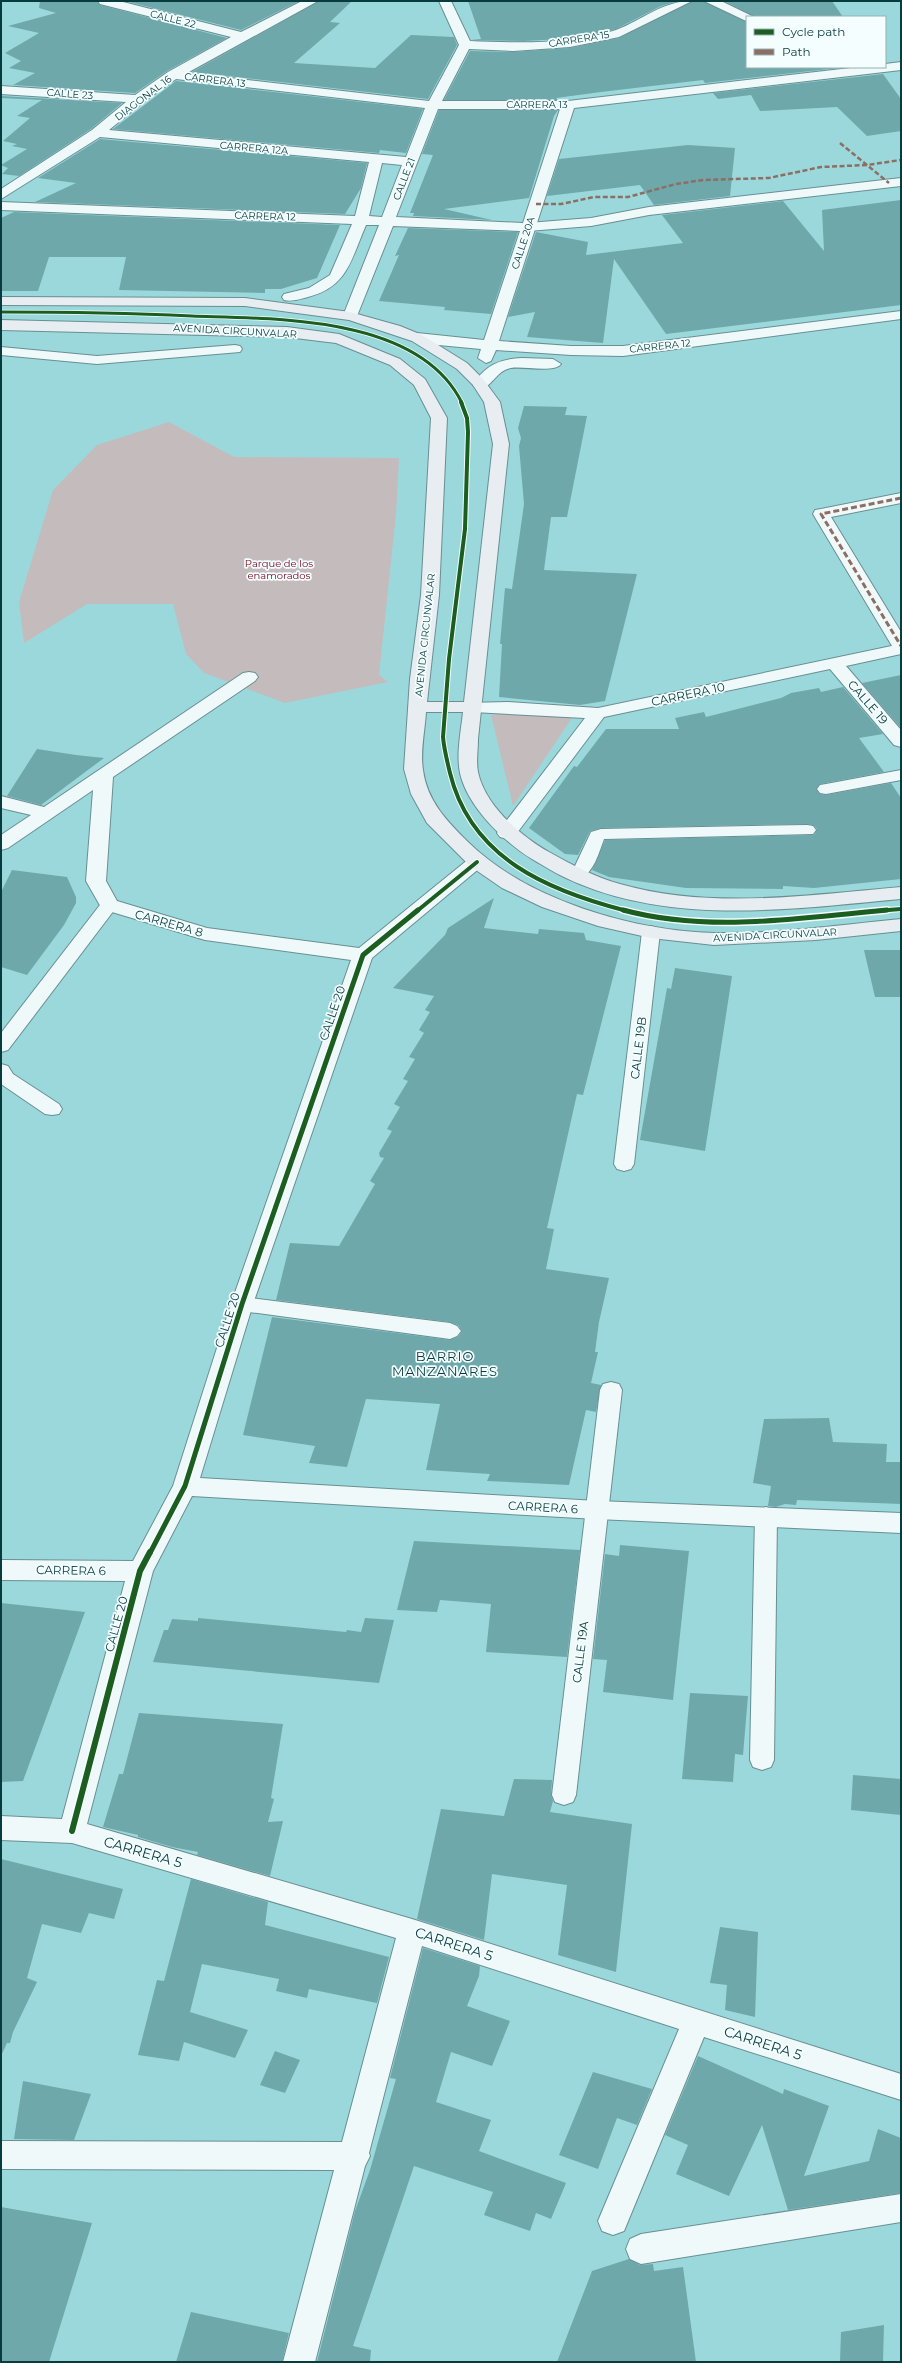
<svg xmlns="http://www.w3.org/2000/svg" width="902" height="2363" font-family="Montserrat,sans-serif">
<rect width="100%" height="100%" fill="#9bd8dc"/>
<g fill="#c4bbbc">
<polygon points="169,422 234,457 399,458 396,514 379,675 388,682 285,703 204,673 186,654 173,604 87,604 24,643 19,602 53,490 97,445"/>
<polygon points="529,711 572,718 513,806 491,715"/>
</g>
<g fill="#6ea8ab">
<polygon points="40,1 97,1 100,5 227,38 167,71 135,93 13,85 35,73 9,68 21,61 5,53 39,33 8,26 56,13 39,8"/>
<polygon points="125,1 299,1 241,30"/>
<polygon points="319,1 352,1 330,22 340,23 294,63 375,68 411,35 454,37 457,45 428,99 192,72"/>
<polygon points="468,1 678,1 661,6 616,29 599,33 563,39 524,41 471,40 481,39"/>
<polygon points="693,1 703,1 747,22 747,67 846,67 705,83 703,80 601,92 556,98 558,100 444,100 470,51 513,52 570,48 619,38"/>
<polygon points="724,1 832,1 843,17 755,17"/>
<polygon points="883,74 901,99 901,131 867,136 837,107 760,111 751,95 718,99 713,93"/>
<polygon points="176,81 423,109 406,153 380,150 379,153 113,129"/>
<polygon points="1,96 122,103 91,129 19,176 2,174 8,168 1,165 27,149 12,146 17,144 3,141 30,118 17,116 42,100 1,98"/>
<polygon points="439,110 558,110 554,116 529,198 444,209 492,220 413,216 414,213 410,213 433,155 422,154"/>
<polygon points="100,139 367,163 361,188 345,214 35,202 76,183 38,178"/>
<polygon points="688,145 735,148 730,196 654,205 640,185 547,196 559,159"/>
<polygon points="901,200 901,305 666,334 614,259 603,343 527,337 535,312 508,317 536,232 588,242 586,255 683,243 662,215 783,201 824,251 822,210"/>
<polygon points="14,212 340,225 317,278 281,289 265,289 265,293 119,290 126,257 49,257 38,291 1,291 1,218"/>
<polygon points="408,228 518,232 491,314 444,310 445,307 379,301 399,255 395,256"/>
<polygon points="524,406 567,407 565,415 587,416 567,517 551,517 544,570 637,574 605,701 580,705 499,697 502,644 500,644 505,588 512,589 524,504 519,446 521,438 518,428"/>
<polygon points="901,675 901,728 862,683"/>
<polygon points="843,687 883,734 859,738 884,772 820,784 816,789 820,794 826,795 891,783 901,798 901,879 814,888 783,886 783,889 686,888 609,877 592,870 605,840 814,835 817,829 813,825 807,824 601,828 590,831 578,855 565,854 529,828 574,766 577,767 606,729 679,729 675,718 704,712 706,717 781,698 791,693 819,688 821,692"/>
<polygon points="37,749 76,755 104,758 41,805 7,796"/>
<polygon points="12,870 67,877 76,897 76,903 64,925 27,975 1,967 1,892"/>
<polygon points="494,898 484,928 538,934 539,929 584,933 586,940 621,946 583,1095 577,1094 547,1228 554,1229 546,1269 609,1278 599,1322 595,1352 598,1352 591,1383 601,1385 596,1412 586,1410 569,1485 487,1481 490,1474 426,1470 440,1404 366,1399 347,1467 309,1463 315,1446 243,1435 272,1317 450,1340 458,1337 462,1331 458,1325 450,1322 276,1300 290,1243 339,1246 375,1184 370,1181 384,1158 380,1157 379,1153 392,1131 387,1129 400,1107 394,1104 408,1081 403,1079 415,1059 409,1057 424,1033 419,1030 430,1012 425,1010 434,996 393,988 445,935 448,928"/>
<polygon points="864,950 901,950 901,997 875,997"/>
<polygon points="675,968 732,976 705,1151 640,1140 667,988 671,989"/>
<polygon points="829,1418 833,1442 887,1444 886,1462 901,1462 901,1504 797,1500 796,1505 785,1504 776,1507 768,1506 771,1486 753,1483 764,1419"/>
<polygon points="414,1541 580,1550 567,1657 486,1652 491,1604 440,1600 437,1612 397,1610"/>
<polygon points="620,1545 689,1551 673,1700 603,1692 607,1660 593,1659 605,1554 619,1556"/>
<polygon points="1,1603 85,1612 23,1781 1,1782"/>
<polygon points="198,1618 346,1632 347,1630 361,1632 365,1618 394,1620 379,1683 153,1662 164,1630 168,1630 172,1619 198,1621"/>
<polygon points="690,1693 748,1696 743,1755 735,1754 733,1782 682,1779"/>
<polygon points="139,1713 283,1724 271,1798 274,1799 268,1822 283,1821 270,1876 197,1855 198,1852 172,1847 138,1837 138,1835 103,1827 119,1774 123,1774"/>
<polygon points="853,1775 901,1779 901,1815 851,1810"/>
<polygon points="514,1779 552,1780 551,1795 553,1801 550,1812 632,1824 616,1972 558,1955 567,1885 492,1874 484,1940 417,1919 441,1809 504,1816"/>
<polygon points="1,1859 123,1889 114,1919 89,1913 81,1933 42,1924 27,1978 37,1982 13,2032 10,2043 7,2043 1,2056"/>
<polygon points="191,1879 268,1902 265,1925 389,1957 377,2003 309,1989 307,1998 276,1991 279,1979 202,1964 190,2012 248,2030 235,2058 184,2042 179,2061 138,2055 157,1980 164,1981"/>
<polygon points="720,1927 758,1932 755,2017 725,2010 727,1985 710,1983"/>
<polygon points="423,1948 480,1966 479,1976 467,2006 510,2021 492,2066 451,2052 436,2102 491,2120 479,2151 566,2183 551,2219 536,2213 530,2231 484,2215 493,2192 414,2166 353,2346 371,2350 370,2362 317,2362 355,2211 370,2170 396,2079 390,2078"/>
<polygon points="275,2051 300,2060 285,2093 260,2085"/>
<polygon points="698,2056 783,2094 784,2089 829,2106 804,2176 869,2161 878,2129 901,2138 901,2193 788,2210 762,2125 729,2196 676,2174 688,2145 665,2135"/>
<polygon points="593,2072 652,2089 637,2125 617,2118 598,2169 559,2155"/>
<polygon points="23,2081 91,2094 74,2140 14,2139"/>
<polygon points="1,2207 92,2223 49,2362 1,2362"/>
<polygon points="629,2259 640,2265 653,2264 654,2271 683,2267 696,2362 557,2362 592,2271"/>
<polygon points="191,2312 289,2333 282,2362 176,2362"/>
<polygon points="884,2325 883,2362 840,2362 841,2332"/>
</g>
<g fill="none" stroke-linecap="round" stroke-linejoin="round">
<defs>
<g id="service">
<polygon points="901,178 901,186 649,215 591,226 528,231 522,227 528,223 591,218 649,207"/>
<polygon points="235,345 240,346 242,349 240,352 97,364 1,355 1,347 97,356"/>
<polygon points="901,770 901,780 826,794 820,793 817,789 820,785 826,784"/>
<path d="M807,825l6,1 3,4 -3,4 -209,5c-6,16 -13,45 -35,40l-3,-4 9,-9 16,-34 10,-3z"/>
<polygon points="109,899 115,901 118,905 115,909 8,1050 1,1052 1,1033 103,901"/>
<polygon points="651,926 657,928 660,932 634,1164 631,1169 624,1171 617,1169 614,1164 642,932 645,928"/>
<polygon points="1,1064 8,1066 13,1074 59,1104 62,1109 59,1114 52,1115 45,1114 1,1084"/>
<polygon points="242,1297 450,1323 457,1326 461,1331 457,1336 450,1339 242,1311 235,1309 232,1304 235,1299"/>
<polygon points="611,1382 619,1384 622,1390 576,1795 573,1802 564,1805 555,1802 552,1795 600,1390 603,1384"/>
<polygon points="766,1507 774,1510 777,1516 774,1760 771,1767 762,1770 753,1767 750,1760 755,1516 758,1510"/>
</g>
<polygon id="pedestrian" points="901,493 901,503 831,517 901,632 901,651 895,650 892,646 813,514 815,510 821,509"/>
<g id="minor">
<path d="M98,1h21l122,31 61,-31h16l-131,72 242,28 30,-56 -20,-44h12l19,40c44,2 104,4 146,-11 27,-10 46,-29 76,-29l-73,36 -49,10 -57,4 -44,-2 -27,52h126l291,-34h26v-3l16,-2v8l-327,38 -75,233 72,5h52l278,-35v8l-278,37 -52,-1 -75,-5 -5,11 -5,2 -8,-5 3,-9 -64,-6 -8,-5 8,-5 67,7 36,-109 -127,-5 -36,90 -7,4 -7,-4 36,-91h-13c-15,34 -18,62 -58,72 -8,2 -16,5 -24,3l-2,-3 2,-3 25,-6 21,-13 22,-51 -351,-14v-8l354,14 14,-54 -269,-25 -99,62v-10l91,-59 34,-28 -125,-8v-8l134,9 33,-23 63,-35 -131,-33zM176,79l249,29 -19,49 -297,-27 34,-28zM438,109h122l-37,114 -127,-6zM382,163l20,2 -20,52 -13,-1z"/>
<polygon points="704,1 721,1 754,17 747,17 747,21 744,20"/>
<path d="M522,358l31,1 8,5c-6,9 -38,2 -50,4 -17,3 -20,24 -35,20l-3,-3c12,-20 27,-26 49,-27z"/>
<polygon points="901,644 901,654 846,666 901,730 901,747 894,745 830,669 604,717 514,837 507,839 500,837 497,833 585,718 473,712 467,711 464,707 467,703 508,702 598,708"/>
<polygon points="249,672 255,673 258,677 255,681 113,777 106,881 117,901 207,928 359,948 470,858 477,856 484,858 487,862 372,958 253,1304 200,1478 597,1501 901,1513 901,1533 597,1519 192,1496 153,1571 87,1824 412,1919 901,2074 901,2100 704,2037 624,2231 613,2235 602,2231 598,2221 679,2029 422,1946 369,2153 370,2156 365,2166 315,2362 283,2362 334,2170 1,2169 1,2141 342,2142 396,1938 72,1843 1,1840 1,1816 62,1819 125,1581 1,1580 1,1560 133,1561 173,1486 231,1304 351,960 205,940 102,909 86,881 93,790 8,848 1,850 1,835 31,815 1,808 1,796 44,807 243,673"/>
<polygon points="901,2194 901,2222 641,2264 630,2259 626,2249 630,2239 641,2234"/>
</g>
<path id="secondary" d="M1,297l244,1 105,14 50,14 22,9 45,28 16,16 17,23 9,42 -31,295c0,11 -2,23 0,33 7,34 43,64 71,80 23,13 46,25 71,32 91,26 189,11 281,3v12c-110,10 -234,28 -337,-22 -11,-5 -21,-12 -32,-18 -28,-17 -65,-53 -72,-86 -4,-19 1,-42 3,-61h-37c-1,18 -6,40 -3,58 4,31 24,51 45,72 59,58 165,89 247,91 62,1 124,-8 186,-14v12l-85,9 -102,5 -63,-7 -53,-12 -56,-19 -40,-19 -32,-22 -43,-43 -16,-29 -7,-25 6,-90 11,-84 10,-177 -17,-33 -24,-20 -54,-22 -49,-6 -286,-7v-10l286,7 52,7 61,25 25,20 22,39 -8,177 -12,107h37l29,-258 -9,-42 -11,-17 -16,-16 -45,-28 -63,-21 -104,-14 -244,-1z"/>
</defs>
<use href="#service" stroke="#688f92" stroke-width="2"/>
<use href="#pedestrian" stroke="#688f92" stroke-width="2"/>
<use href="#minor" stroke="#688f92" stroke-width="2"/>
<use href="#secondary" stroke="#688f92" stroke-width="2"/>
<use href="#service" fill="#f0f9fa" fill-rule="evenodd"/>
<use href="#pedestrian" fill="#f0f9fa" fill-rule="evenodd"/>
<use href="#minor" fill="#f0f9fa" fill-rule="evenodd"/>
<use href="#secondary" fill="#e7edf0" fill-rule="evenodd"/>
<g stroke="#8d6e63" stroke-width="2.5" stroke-dasharray="5 2.5" stroke-linecap="butt">
<polyline points="840,143 889,183"/>
<polyline points="536,204 561,204 594,197 628,197 676,184 703,180 769,178 821,167 867,165 901,160"/>
</g>
<polyline stroke="#8d6e63" stroke-width="3" stroke-dasharray="6 3" stroke-linecap="butt" points="901,498 821,514 901,646"/>
<defs>
<path id="cycleway-far3" d="M1,312c64,0 127,1 191,4 83,3 227,-1 270,87"/>
<g id="cycleway-far2">
<path d="M461,402l6,16 1,14 -3,97 -16,130 -6,78c1,12 4,24 7,36 21,86 99,118 177,138"/>
<polyline points="417,911 477,862"/>
<polyline points="876,911 901,909"/>
</g>
<g id="cycleway-far1">
<path d="M623,910c85,23 178,8 264,0"/>
<polyline points="150,1553 185,1486 242,1304 363,955 418,910"/>
</g>
<polyline id="cycleway" points="72,1831 140,1571 150,1552"/>
</defs>
<use href="#cycleway-far3" stroke="#f4feff" stroke-width="4.5"/>
<use href="#cycleway-far2" stroke="#f4feff" stroke-width="6"/>
<use href="#cycleway-far1" stroke="#f4feff" stroke-width="8"/>
<use href="#cycleway" stroke="#f4feff" stroke-width="9"/>
<use href="#cycleway-far3" stroke="#1b5e20" stroke-width="3"/>
<use href="#cycleway-far2" stroke="#1b5e20" stroke-width="4"/>
<use href="#cycleway-far1" stroke="#1b5e20" stroke-width="5"/>
<use href="#cycleway" stroke="#1b5e20" stroke-width="6"/>
</g>
<g text-anchor="middle" dominant-baseline="central" stroke-width="3.5" stroke-linejoin="round" paint-order="stroke">
<g font-size="10" fill="#073b3e" stroke="#f4feff">
<text transform="translate(173 19) rotate(14)">CALLE 22</text>
<text transform="translate(579 39) rotate(-9)">CARRERA 15</text>
<text transform="translate(215 80) rotate(7)">CARRERA 13</text>
<text transform="translate(70 94) rotate(4)">CALLE 23</text>
<text transform="translate(143 98) rotate(-37)">DIAGONAL 16</text>
<text x="537" y="104">CARRERA 13</text>
<text transform="translate(254 148) rotate(5)">CARRERA 12A</text>
<text transform="translate(404 179) rotate(-69)">CALLE 21</text>
<text transform="translate(265 216) rotate(2)">CARRERA 12</text>
<text transform="translate(523 243) rotate(-72)">CALLE 20A</text>
<text transform="translate(235 331) rotate(3)">AVENIDA CIRCUNVALAR</text>
<text transform="translate(660 346) rotate(-6)">CARRERA 12</text>
<text transform="translate(425 635) rotate(-84)">AVENIDA CIRCUNVALAR</text>
<text transform="translate(775 935) rotate(-3)">AVENIDA CIRCUNVALAR</text>
</g>
<g font-size="10" fill="#7a041a" stroke="#f4feff">
<text x="279" y="563">Parque de los<tspan x="279" dy="12">enamorados</tspan></text>
</g>
<g font-size="12" fill="#073b3e" stroke="#f4feff">
<text transform="translate(688 694) rotate(-12)">CARRERA 10</text>
<text transform="translate(868 702) rotate(49)">CALLE 19</text>
<text transform="translate(169 923) rotate(16)">CARRERA 8</text>
<text transform="translate(332 1013) rotate(-71)">CALLE 20</text>
<text transform="translate(638 1048) rotate(-83)">CALLE 19B</text>
<text transform="translate(227 1320) rotate(-72)">CALLE 20</text>
<text transform="translate(543 1507) rotate(3)">CARRERA 6</text>
<text transform="translate(71 1570) rotate(1)">CARRERA 6</text>
<text transform="translate(116 1624) rotate(-75)">CALLE 20</text>
<text transform="translate(580 1652) rotate(-83)">CALLE 19A</text>
</g>
<g font-size="13" letter-spacing="1" fill="#073b3e" stroke="#f4feff">
<text x="445" y="1356">BARRIO<tspan x="445" dy="15">MANZANARES</tspan></text>
</g>
<g font-size="14" fill="#073b3e" stroke="#f4feff">
<text transform="translate(143 1852) rotate(16)">CARRERA 5</text>
<text transform="translate(454 1944) rotate(18)">CARRERA 5</text>
<text transform="translate(763 2043) rotate(18)">CARRERA 5</text>
</g>
</g>
<rect width="902" height="2363" fill="none" stroke="#073b3e" stroke-width="4"/>
<rect x="746" y="16" width="140" height="52" fill="#f4feff" stroke="#95b0b2"/>
<rect x="754" y="29" width="20" height="6" fill="#1b5e20" stroke="#95b0b2"/>
<text x="782" y="36" font-size="12" fill="#073b3e">Cycle path</text>
<rect x="754" y="49" width="20" height="6" fill="#8d6e63" stroke="#95b0b2"/>
<text x="782" y="56" font-size="12" fill="#073b3e">Path</text>
</svg>
